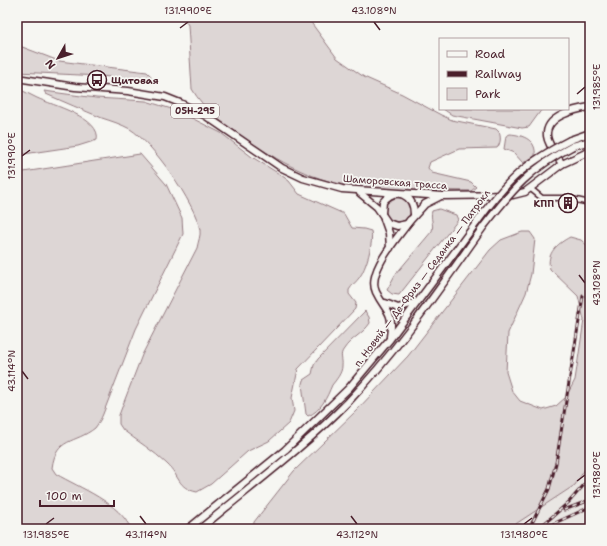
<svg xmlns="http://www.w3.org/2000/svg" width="607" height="546" font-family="'Shantell Sans',sans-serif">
<rect width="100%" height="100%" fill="#f6f6f2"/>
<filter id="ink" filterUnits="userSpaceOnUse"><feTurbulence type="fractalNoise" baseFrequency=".025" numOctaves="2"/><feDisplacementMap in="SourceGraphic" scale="8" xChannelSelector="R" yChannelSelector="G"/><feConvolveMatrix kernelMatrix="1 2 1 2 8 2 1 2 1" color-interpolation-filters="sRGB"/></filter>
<g filter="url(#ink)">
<polygon fill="#e9e6e3" points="590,461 590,529 508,529 575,485"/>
<g fill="#ddd6d5" stroke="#947a80">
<path d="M183,17h124l30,41 27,19 38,17 39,21 11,5 44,9 3,3c2,5 2,11 -2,16l-38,1 -29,13 -2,6 4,5 39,9 5,5 -5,4c-37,-1 -75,0 -112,-4 -42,-4 -82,-26 -116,-50 -19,-13 -39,-27 -51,-48l-4,-64z"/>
<polygon points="17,45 59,61 147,72 151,76 151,79 148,81 101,76 17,72"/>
<path d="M17,88c7,3 13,7 20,10 15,7 65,20 60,42l-19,6 -61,9z"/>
<path d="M44,91l52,7 50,3 32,10 43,22 31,24 29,18 8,6 10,13 45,20 8,14 12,1 7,2c3,11 -5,38 -12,47 -3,4 -7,7 -10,12v4l7,9 -1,6 -57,60 -6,29 2,13 -5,12 -20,18 -21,10 -37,33 -14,8c-20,-4 -17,-16 -30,-28 -13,-13 -30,-23 -44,-34l-4,-6v-9l23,-60 55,-107c1,-6 4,-13 3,-18 -5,-27 -47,-87 -70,-101 -9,-5 -19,-8 -28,-11 -19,-8 -38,-16 -56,-24z"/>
<polygon points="443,109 542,109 529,127 522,128 452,115"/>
<path d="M510,134c13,1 27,6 25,22l-12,7 -9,-10 -10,-4 2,-13z"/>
<path d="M140,154l26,30 16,34 1,16 -47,95 -33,85c-2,5 -5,10 -8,14 -20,16 -39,9 -43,40l4,6c24,14 64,29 75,55h-114v-356z"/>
<circle cx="398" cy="209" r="13"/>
<path d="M439,209l17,6 2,5 -59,75 -7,-1 -5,-4 8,-15 37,-44c2,-7 -2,-13 0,-20z"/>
<path d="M522,232h8l5,7 -4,35 -5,19 -18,40 -2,39 6,19 8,10 23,9 13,-4 10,-9 9,-17 9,-60 -6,-24 -28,-27c-4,-16 7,-25 20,-32l11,3 9,8v213l-15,24 -67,44h-255l1,-7 40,-51 62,-60 52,-55 82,-106 11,-10z"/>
<path d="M365,311l4,6 1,6c-7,11 -19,15 -26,26 -5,6 -1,10 -2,17 0,7 -6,14 -10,19 -5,12 -11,26 -24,31l-2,-2 -4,-30 1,-4 9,-6 2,-9 4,-6z"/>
</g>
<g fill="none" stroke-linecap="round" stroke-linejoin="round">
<defs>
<polyline id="minor" points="531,189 542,198 567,198 590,203"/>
<g id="primary">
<polyline points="17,78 75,87 128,91 165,97 180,103 206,116 282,168 303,178 342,189 443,196 513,195 525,192 562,164 590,151"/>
<polyline points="360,193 377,207 388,223 397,226 407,224 425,204 439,197"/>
<path d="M382,213l1,-11c13,-16 31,-7 31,12"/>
</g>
<g id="trunk">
<polyline points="570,140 590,133"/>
<polyline points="573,146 590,141"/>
<path d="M562,164c-5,-8 -14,-19 -15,-28 -2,-20 29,-27 43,-29"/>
<polyline points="384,219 389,233 390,248"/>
<polyline points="385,303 398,308 417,302"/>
<path d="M390,337c4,-27 -4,-24 -14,-45 -10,-21 23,-55 34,-72"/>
<polyline points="188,529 285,450 349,388 390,339 477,222"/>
<path d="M200,529c50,-42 102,-80 148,-127 51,-53 93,-116 136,-176"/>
</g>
</defs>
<use href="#minor" stroke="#4a1f2b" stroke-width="7"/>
<use href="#primary" stroke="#4a1f2b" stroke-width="9"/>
<use href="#trunk" stroke="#4a1f2b" stroke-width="9"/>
<use href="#minor" stroke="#f6f6f2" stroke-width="4"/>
<use href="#primary" stroke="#f6f6f2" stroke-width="6"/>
<use href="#trunk" stroke="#f6f6f2" stroke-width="6"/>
<defs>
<g id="rail">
<polyline points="564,510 590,500"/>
<polyline points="546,527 590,507"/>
<polyline points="529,529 549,489 556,463 583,296"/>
<polyline points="538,529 569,502 590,478"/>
</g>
</defs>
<use href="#rail" stroke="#4a1f2b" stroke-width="3"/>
<use href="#rail" stroke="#f6f6f2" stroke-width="1.5" stroke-dasharray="4.5" stroke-linecap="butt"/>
<defs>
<g id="trunk-bridge">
<path d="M477,222c30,-42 47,-58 93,-82"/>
<path d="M484,226c30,-38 45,-57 89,-80"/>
</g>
</defs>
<use href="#trunk-bridge" stroke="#4a1f2b" stroke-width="9" stroke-linecap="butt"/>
<use href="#trunk-bridge" stroke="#f6f6f2" stroke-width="6"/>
</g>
</g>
<path fill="none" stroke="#4a1f2b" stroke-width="1.5" d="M374,22l6,8M180,28l8,-6M577,94l8,-7M22,156l8,-6M579,275l6,8M22,371l6,8M577,481l8,-6M140,516l6,8M351,516l6,8M46,524l8,-6M524,524l8,-6"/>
<defs>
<symbol id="bus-ring" viewBox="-11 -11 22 22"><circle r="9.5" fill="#f6f6f2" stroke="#4a1f2b" stroke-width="1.5"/><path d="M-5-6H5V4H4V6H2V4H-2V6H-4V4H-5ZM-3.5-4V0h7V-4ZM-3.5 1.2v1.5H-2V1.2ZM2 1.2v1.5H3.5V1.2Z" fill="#4a1f2b"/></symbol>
<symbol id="building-ring" viewBox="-11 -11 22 22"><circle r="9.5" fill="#f6f6f2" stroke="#4a1f2b" stroke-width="1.5"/><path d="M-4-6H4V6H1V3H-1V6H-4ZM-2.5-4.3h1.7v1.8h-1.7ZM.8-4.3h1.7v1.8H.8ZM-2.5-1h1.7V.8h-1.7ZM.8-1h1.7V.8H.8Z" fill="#4a1f2b"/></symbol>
</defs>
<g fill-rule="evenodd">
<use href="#bus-ring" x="86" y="69" width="22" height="22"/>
<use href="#building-ring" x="557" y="192" width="22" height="22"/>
</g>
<g text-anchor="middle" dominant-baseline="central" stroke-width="3.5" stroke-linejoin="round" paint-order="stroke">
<rect fill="#f6f6f2" stroke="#7e6067" stroke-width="1" x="171" y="104" width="48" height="14" rx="3"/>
<g font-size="9" font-weight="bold" fill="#4a1f2b">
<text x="195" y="111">05Н-295</text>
</g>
<g font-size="10" font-weight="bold" fill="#4a1f2b" stroke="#f6f6f2" text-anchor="start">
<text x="111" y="80">Щитовая</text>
<text x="554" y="203" text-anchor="end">КПП</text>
</g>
<g font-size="10" fill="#4a1f2b" stroke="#f6f6f2">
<text transform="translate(395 182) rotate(4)">Шаморовская трасса</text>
<text transform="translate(422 278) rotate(-53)">п. Новый — Де-Фриз — Седанка — Патрокл</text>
</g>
</g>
<rect width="607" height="546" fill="none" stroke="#f6f6f2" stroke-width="44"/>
<rect x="439" y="38" width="130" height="72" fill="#f6f6f2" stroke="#b1a0a2"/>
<rect x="447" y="51" width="20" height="6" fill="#f6f6f2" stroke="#b1a0a2"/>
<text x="475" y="58" font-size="12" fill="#4a1f2b">Road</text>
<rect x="447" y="71" width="20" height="6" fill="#4a1f2b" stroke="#b1a0a2"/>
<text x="475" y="78" font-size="12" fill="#4a1f2b">Railway</text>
<rect x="447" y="88" width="20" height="12" fill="#ddd6d5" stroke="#b1a0a2"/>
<text x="475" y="98" font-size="12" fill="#4a1f2b">Park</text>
<g transform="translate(58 58) rotate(231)" stroke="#f6f6f2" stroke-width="3" paint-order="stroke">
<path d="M0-3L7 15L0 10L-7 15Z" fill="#4a1f2b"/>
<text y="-6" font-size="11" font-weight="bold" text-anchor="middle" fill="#4a1f2b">N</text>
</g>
<path d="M40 500v6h74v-6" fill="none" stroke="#4a1f2b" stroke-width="2"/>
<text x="46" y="500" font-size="12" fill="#4a1f2b" stroke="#f6f6f2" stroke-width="3" paint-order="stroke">100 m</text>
<rect x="22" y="22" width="563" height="502" fill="none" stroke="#4a1f2b" stroke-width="1.5"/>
<g font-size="10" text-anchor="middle" fill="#4a1f2b">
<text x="188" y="14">131.990°E</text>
<text x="374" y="14">43.108°N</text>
<text transform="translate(596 87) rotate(-90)" y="4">131.985°E</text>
<text transform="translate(11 156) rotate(-90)" y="4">131.990°E</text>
<text transform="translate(596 283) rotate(-90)" y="4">43.108°N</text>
<text transform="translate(11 371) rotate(-90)" y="4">43.114°N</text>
<text transform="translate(596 475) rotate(-90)" y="4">131.980°E</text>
<text x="46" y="538">131.985°E</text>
<text x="146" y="538">43.114°N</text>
<text x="357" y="538">43.112°N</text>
<text x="524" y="538">131.980°E</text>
</g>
</svg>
